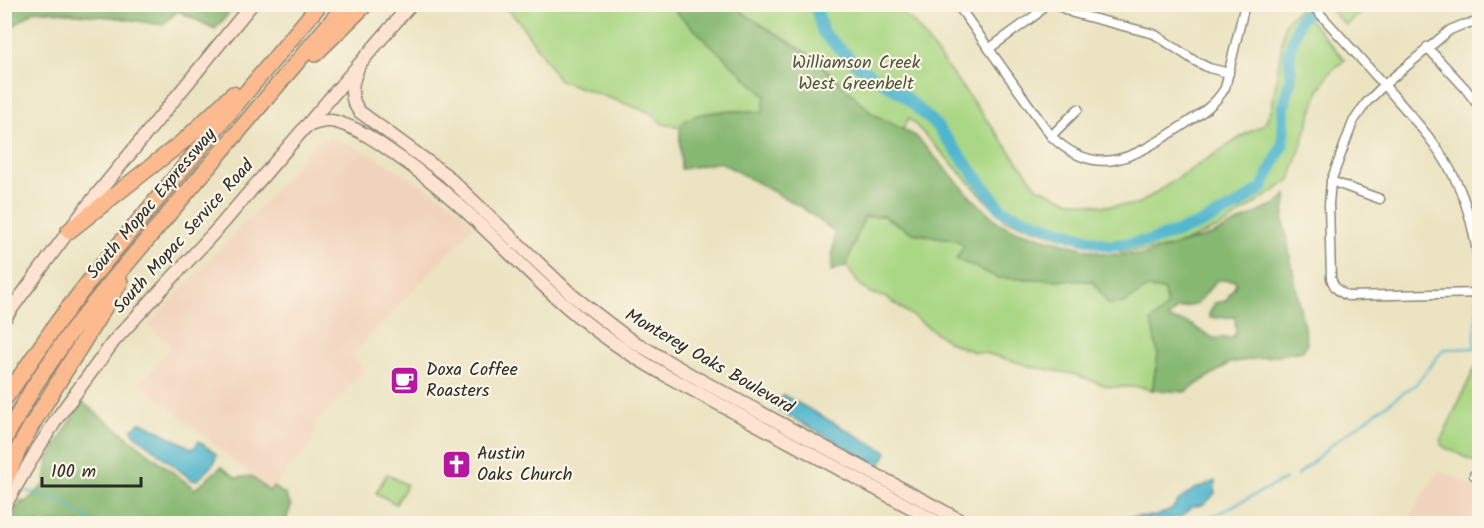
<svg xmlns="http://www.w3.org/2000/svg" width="1484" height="528" font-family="Kalam,sans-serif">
<rect width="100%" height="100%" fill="#fcf5e5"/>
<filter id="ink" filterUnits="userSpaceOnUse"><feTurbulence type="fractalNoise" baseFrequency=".0167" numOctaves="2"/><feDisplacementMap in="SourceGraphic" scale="12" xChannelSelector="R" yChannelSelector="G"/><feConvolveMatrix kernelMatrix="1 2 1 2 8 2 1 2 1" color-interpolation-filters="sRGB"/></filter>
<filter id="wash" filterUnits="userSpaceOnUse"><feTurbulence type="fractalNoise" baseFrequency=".008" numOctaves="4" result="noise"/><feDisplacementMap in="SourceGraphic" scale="24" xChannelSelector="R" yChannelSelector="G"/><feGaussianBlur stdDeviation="1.35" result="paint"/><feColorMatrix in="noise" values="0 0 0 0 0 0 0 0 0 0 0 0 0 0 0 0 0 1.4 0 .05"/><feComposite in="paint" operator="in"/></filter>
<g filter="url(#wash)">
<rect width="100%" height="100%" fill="#ebe3c1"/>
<g fill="#f2d4be">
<polygon points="332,137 374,156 450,202 476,224 352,355 365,369 315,424 312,445 270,491 140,383 171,347 148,325 275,191 314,143"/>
<polygon points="1438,470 1479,489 1479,523 1407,523"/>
</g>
<g fill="#aad785" stroke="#6a8158" stroke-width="1.5">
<path d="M502,5h391l21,18 123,164 30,13 38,6 32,-1 110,-72 17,-8 8,-17 13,-86 14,-14 46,52 -14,11 -12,19 -29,90 -66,45 -49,21 -30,5 -21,1 -49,-11 -70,-21 -96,-102 -10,18 -134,-39 -1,15c-25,-1 -66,-5 -83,15l-18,-3 -12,-11 -92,-33 -41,-60z"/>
<polygon points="1325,5 1369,5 1346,25"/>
<polygon points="883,216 913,233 956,240 965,245 957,258 998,278 1094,281 1125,303 1147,288 1164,290 1167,307 1160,361 1157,361 1152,390 1141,387 1110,387 1073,374 1033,367 989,354 974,352 949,342 887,298 870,293 859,284 846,266 864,217"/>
<polygon points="1479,359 1480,458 1477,463 1444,447 1441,444 1442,438"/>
<polygon points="387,474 407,485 396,504 376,493"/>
</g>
<g fill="#87b872" stroke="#59724e" stroke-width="1.5" fill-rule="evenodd">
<polygon points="5,4 236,4 236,5 215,29 178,11 162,25 119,18 36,10 5,32"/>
<path d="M670,5h66l7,8 69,43 61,58 43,22 55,61 28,26 15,7 91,24 39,1 70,-21 64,-31 9,-9 -4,26 24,123 -4,8 -73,12 -45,29 -33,-2 6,-35 -7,-34 16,-14 -3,-17 -17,-2 -22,15 -17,1 -15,-23 -95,-3 -42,-19 8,-13 -8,-6 -43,-7 -30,-17 -19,1 -18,49 -15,5 4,-39 -34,-25 -81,-45 -39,7c0,-10 -3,-35 0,-43 9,-18 66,-15 82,-14l2,-16 -87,-82zM1217,280h18l1,4 -10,17 -11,2 -6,11 1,4 25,-1 1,15 -4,6h-19l-25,-15 -20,-4 8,-10 21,-5z"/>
<polygon points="82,402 195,489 221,467 237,478 251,476 269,491 273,487 285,494 291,506 287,517 288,523 10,523 21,501 26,502 45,484 48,459"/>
</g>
<g fill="#50b6ce" stroke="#3e707c" stroke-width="1.5">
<polygon points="783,395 887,452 880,466 775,408"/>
<polygon points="139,423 144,423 193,449 199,441 216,454 215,462 198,480 192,480 134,434 132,429"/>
<polygon points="1215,481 1215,493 1209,500 1202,505 1191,507 1183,516 1169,519 1163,523 1124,523 1128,517 1157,516 1173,508 1178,501 1193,490"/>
</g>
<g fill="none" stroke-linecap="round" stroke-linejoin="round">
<g stroke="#50b6ce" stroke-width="2">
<polyline points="1474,348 1478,295"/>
<polyline points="1297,476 1335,442 1416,384 1444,349 1480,348"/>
<polyline points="26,491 61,500 95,524"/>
<polyline points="1197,524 1286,479"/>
</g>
<polyline stroke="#50b6ce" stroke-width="12" points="815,4 823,33 862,69 902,94 936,125 1002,210 1026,220 1109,246 1150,241 1197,225 1238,205 1262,188 1283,144 1284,106 1291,77 1289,51 1300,19 1316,4"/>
</g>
</g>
<g filter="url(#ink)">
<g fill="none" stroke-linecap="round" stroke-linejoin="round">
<defs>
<g id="street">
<path d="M957,4l94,132c45,43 80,23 125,-6 19,-13 37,-22 49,-42l20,-84"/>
<polyline points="1055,4 1073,13 1154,34 1195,61 1209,68 1229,73"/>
<path d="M1311,4c30,33 60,66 89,99 21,24 42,48 56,78 15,31 21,63 24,97"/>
<path d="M1480,22l-18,3 -12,5 -66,55 -18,18 -13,19 -22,59 -2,23 2,74c3,10 8,14 17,18l132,-3"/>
<polyline points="1427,47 1465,88 1480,108"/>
<polyline points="990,48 1037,14 1045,4"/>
<polyline points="1051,136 1078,109"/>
<polyline points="1331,181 1380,199"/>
<polyline points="1474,475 1480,477"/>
</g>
<g id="secondary">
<path d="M359,65c-7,17 -12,31 1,47l86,63 127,121 56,43 62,36 276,149"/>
<path d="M305,127c10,-4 21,-8 31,-5 22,6 42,20 60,33 65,44 112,100 170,151 31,27 65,50 101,70l274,148"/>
<polyline points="4,319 85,209 252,4"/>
<polyline points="4,507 37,450 58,417 114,341 222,224 411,4"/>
</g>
<g id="highway">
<polyline points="315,54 366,4"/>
<polyline points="69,231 186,139 233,94"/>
<polyline points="4,400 57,323 98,270 320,4"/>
<polyline points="4,440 34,386 70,333 112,281 346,4"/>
<polyline points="4,484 20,446 33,423 120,282"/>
</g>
</defs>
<use href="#street" stroke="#8b8776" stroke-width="11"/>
<use href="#secondary" stroke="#8b8776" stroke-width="15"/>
<use href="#highway" stroke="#8b8776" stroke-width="18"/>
<use href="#street" stroke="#fff" stroke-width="8"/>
<use href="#secondary" stroke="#fee3d2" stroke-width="12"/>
<use href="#highway" stroke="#fcba8e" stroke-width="15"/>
</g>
</g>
<defs>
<symbol id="cafe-square" viewBox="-11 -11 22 22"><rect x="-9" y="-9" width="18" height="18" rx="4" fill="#b5179e" stroke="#fcf5e5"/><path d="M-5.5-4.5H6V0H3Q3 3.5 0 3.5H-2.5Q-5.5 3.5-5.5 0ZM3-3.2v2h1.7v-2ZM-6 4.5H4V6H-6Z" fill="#fff"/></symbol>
<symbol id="church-square" viewBox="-11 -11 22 22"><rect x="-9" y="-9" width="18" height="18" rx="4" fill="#b5179e" stroke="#fcf5e5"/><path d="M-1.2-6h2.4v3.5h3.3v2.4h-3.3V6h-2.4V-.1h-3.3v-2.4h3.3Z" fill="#fff"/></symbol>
</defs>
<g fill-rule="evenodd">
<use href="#cafe-square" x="388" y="364" width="33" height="33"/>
<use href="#church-square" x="440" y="448" width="33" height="33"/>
</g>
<g text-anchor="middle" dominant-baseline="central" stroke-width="4.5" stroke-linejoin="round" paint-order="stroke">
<g font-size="18" fill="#4b5642" stroke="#fcf5e5">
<text x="856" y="63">Williamson Creek<tspan x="856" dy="21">West Greenbelt</tspan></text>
</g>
<g font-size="18" fill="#2b2b2b" stroke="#fcf5e5">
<text transform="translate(152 204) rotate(-50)">South Mopac Expressway</text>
<text transform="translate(184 237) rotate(-48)">South Mopac Service Road</text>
<text transform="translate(709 362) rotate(30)">Monterey Oaks Boulevard</text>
</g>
<g font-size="18" fill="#2b2b2b" stroke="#fcf5e5" text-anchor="start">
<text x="426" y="370">Doxa Coffee<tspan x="426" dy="21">Roasters</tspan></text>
<text x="477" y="454">Austin<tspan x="477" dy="21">Oaks Church</tspan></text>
</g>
</g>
<rect width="1484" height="528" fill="none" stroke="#fcf5e5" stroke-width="24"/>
<path d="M42 477v9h99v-9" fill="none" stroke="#2b2b2b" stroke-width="3"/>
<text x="51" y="477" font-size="18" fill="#2b2b2b" stroke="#fcf5e5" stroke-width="4.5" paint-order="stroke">100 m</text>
</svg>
